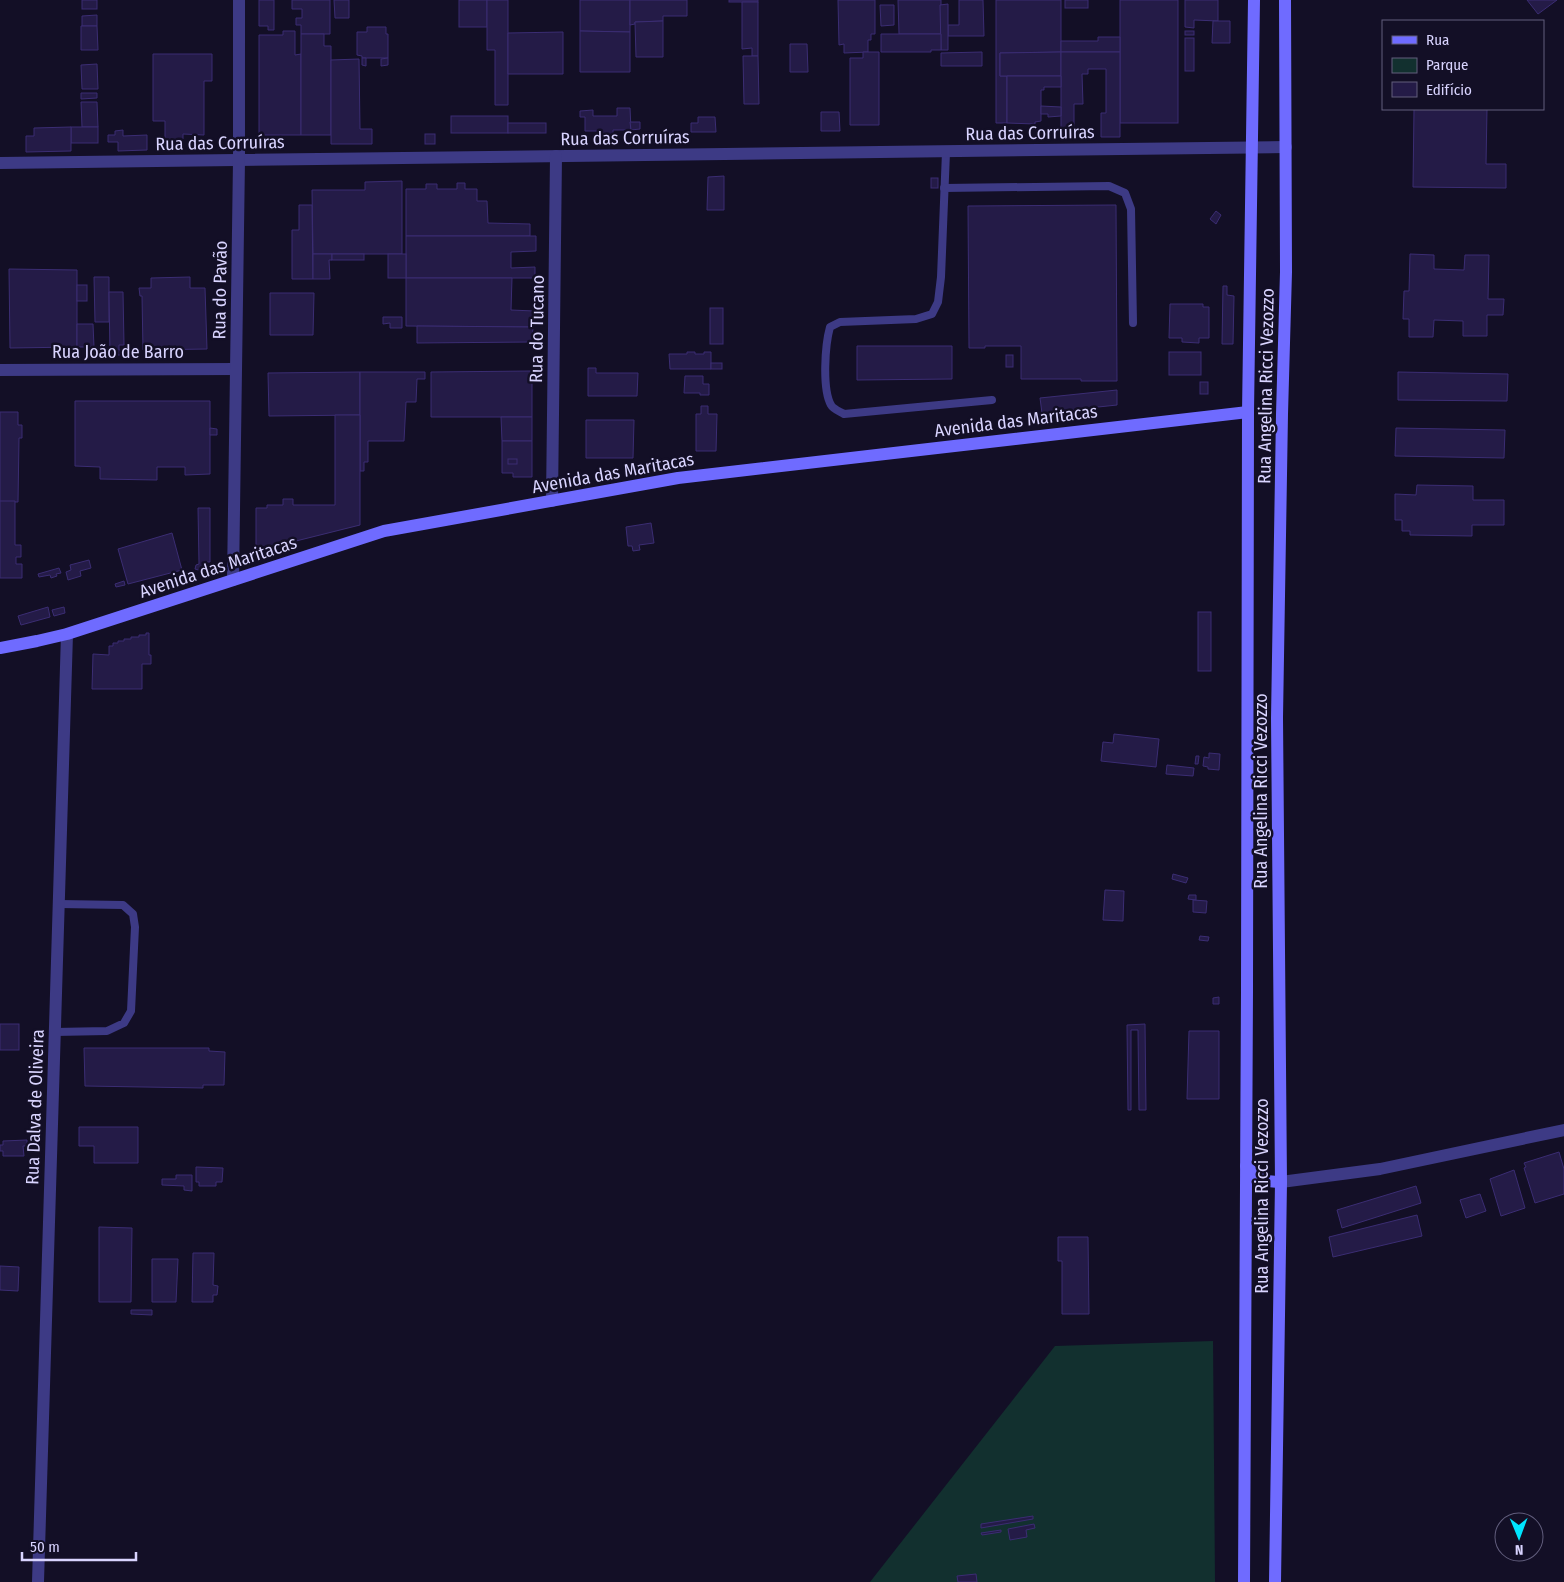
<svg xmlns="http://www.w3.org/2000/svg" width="1564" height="1582" font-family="'Fira Sans Condensed',sans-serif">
<rect width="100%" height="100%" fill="#130f26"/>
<polygon fill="#12302f" points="1213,1341 1215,1582 870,1582 1055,1346"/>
<g fill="#241b47" stroke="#3b2d73">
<rect x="82" y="0" width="15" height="9"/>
<polygon points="259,0 274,0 274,30 268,30 268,26 259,26"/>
<polygon points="292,0 330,0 330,34 301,34 301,25 296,25 296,18 302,18 302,9 292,9"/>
<polygon points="334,0 349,0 349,18 335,18"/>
<rect x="459" y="0" width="28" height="27"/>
<polygon points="487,0 508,0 508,105 495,105 495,50 487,50"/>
<polygon points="580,0 630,0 630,32 580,31"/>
<polygon points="630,0 687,0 687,16 663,16 663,21 635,22 635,24 630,25"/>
<rect x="729" y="0" width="29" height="2"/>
<polygon points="838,0 875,0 875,34 871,34 871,40 868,40 868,52 844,53 844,44 839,45"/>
<polygon points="898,0 941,0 941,34 899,34"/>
<polygon points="959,0 983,0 984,36 948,36 948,25 959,25"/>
<polygon points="996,0 1061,0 1061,52 1000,53 1000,76 1007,76 1007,123 996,123"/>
<rect x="1065" y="0" width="23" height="8"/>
<rect x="1120" y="0" width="58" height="123"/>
<polygon points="1185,0 1218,0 1218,21 1194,20 1194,28 1185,27"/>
<polygon points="1527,0 1557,0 1538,14"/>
<polygon points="742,2 758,2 758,56 752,56 752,48 742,49"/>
<polygon points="948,4 948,50 941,50 940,5"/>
<polygon points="880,5 894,5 894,25 881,26"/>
<polygon points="97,15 97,26 82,26 82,16"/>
<polygon points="663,21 663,57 636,57 635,22"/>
<polygon points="1213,21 1230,21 1230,43 1212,43"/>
<polygon points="81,26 97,26 98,50 81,50"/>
<polygon points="367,27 386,27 386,34 388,34 388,58 362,58 362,56 357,55 357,32 367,32"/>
<polygon points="283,31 295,31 295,55 301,54 301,135 259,135 259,35 283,35"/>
<polygon points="580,31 630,32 630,72 580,72"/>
<rect x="1185" y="31" width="9" height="4"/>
<polygon points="563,32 563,74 508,74 508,33"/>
<polygon points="301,34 324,34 324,46 331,46 331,135 301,135"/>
<polygon points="881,34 941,34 941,50 931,50 931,52 881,52"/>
<polygon points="1098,37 1120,37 1120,52 1061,52 1061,41 1098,41"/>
<rect x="1185" y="38" width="9" height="33"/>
<polygon points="790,44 807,44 808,72 790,72"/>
<polygon points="863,52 879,52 879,125 850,125 850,58 863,58"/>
<polygon points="982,52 982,66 941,66 941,53"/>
<polygon points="1061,52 1061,76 1000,76 1000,53"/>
<polygon points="1061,52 1120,52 1120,137 1101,137 1101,113 1106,113 1106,69 1088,69 1088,74 1082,74 1083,104 1074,104 1074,136 1061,136"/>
<polygon points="153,54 212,54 212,81 204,81 204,135 183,134 183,139 165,139 165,121 153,121"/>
<polygon points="743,56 758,56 759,104 744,104"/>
<polygon points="362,58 366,58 366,66 362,65"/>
<polygon points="388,58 388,65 381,66 381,59"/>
<polygon points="359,59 360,129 372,129 372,144 331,144 331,60"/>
<polygon points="97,64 98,89 82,89 81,65"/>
<polygon points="1007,76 1061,76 1061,87 1044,87 1044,90 1041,90 1041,121 1035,122 1035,124 1007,123"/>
<polygon points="81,93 97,93 97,98 81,99"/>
<polygon points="81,102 97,102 98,127 82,127"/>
<polygon points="1041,106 1061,107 1061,116 1048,117 1048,114 1041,114"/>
<polygon points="617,108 630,108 631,130 613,130 613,136 600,136 600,131 585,131 585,117 580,117 580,111 593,110 593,116 617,116"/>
<polygon points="1414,109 1487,109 1486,164 1506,164 1506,188 1413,187"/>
<polygon points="821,112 839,112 840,131 821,131"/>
<rect x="451" y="116" width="57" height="17"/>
<polygon points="698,117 715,117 716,132 691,132 691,123 698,123"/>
<polygon points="630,122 640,122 640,129 631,130"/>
<rect x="508" y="123" width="38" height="10"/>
<rect x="71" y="127" width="27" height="16"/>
<polygon points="71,127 71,151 26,152 26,136 34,136 34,128"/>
<polygon points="123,130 123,136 147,135 147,150 118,151 118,142 108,142 108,135 115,135 115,131"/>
<rect x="425" y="134" width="10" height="10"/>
<polygon points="724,176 724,210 707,210 708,177"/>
<rect x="931" y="178" width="7" height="10"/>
<polygon points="402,181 402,254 313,254 312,190 365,190 365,182"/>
<polygon points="457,183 465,183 465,189 477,189 477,201 487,201 488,223 530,224 530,236 406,236 406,189 426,189 426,184 437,184 437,189 457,189"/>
<polygon points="299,205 312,205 313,279 292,279 292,230 299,230"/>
<polygon points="1116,205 1117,381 1081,381 1081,379 1021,379 1021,346 985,346 985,348 969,348 968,206"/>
<polygon points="1216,211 1221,215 1216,224 1210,219"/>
<polygon points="406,236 536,236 536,251 511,252 511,268 535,267 535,278 406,278"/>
<polygon points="313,254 332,254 332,260 329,260 330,279 313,279"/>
<rect x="332" y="254" width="32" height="6"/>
<rect x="388" y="254" width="18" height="24"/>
<polygon points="1410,254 1434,255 1434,269 1464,270 1465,255 1489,255 1488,299 1504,299 1503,315 1487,315 1487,336 1463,336 1463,321 1434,320 1433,337 1409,337 1409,319 1403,319 1404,291 1409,291"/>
<polygon points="9,269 77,270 77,347 10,348"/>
<polygon points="94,277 109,277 109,322 95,322"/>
<polygon points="190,277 190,288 205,288 207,349 143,350 142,296 140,296 139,288 151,288 151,278"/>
<polygon points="406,278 512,278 511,310 534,311 533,327 406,326"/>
<rect x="77" y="285" width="10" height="16"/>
<polygon points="1223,286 1227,286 1227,295 1234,296 1233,344 1222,344"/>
<polygon points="109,292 123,292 124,345 119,345 119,350 124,350 124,355 110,355"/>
<polygon points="270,293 314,293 313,335 270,335"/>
<polygon points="1170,304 1203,304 1203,307 1209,307 1209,338 1199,338 1199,343 1182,342 1182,338 1169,338"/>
<rect x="710" y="308" width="13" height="36"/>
<polygon points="383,317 402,317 402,328 390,328 390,323 383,324"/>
<polygon points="77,324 93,324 94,347 77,347"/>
<polygon points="417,326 533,327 532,342 417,343"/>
<polygon points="857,346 952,346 952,379 857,380"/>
<polygon points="687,352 695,352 695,354 704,354 704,352 711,352 711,369 670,369 669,354 687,354"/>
<rect x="1169" y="352" width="32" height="23"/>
<rect x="1006" y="355" width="7" height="12"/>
<rect x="711" y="363" width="11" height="6"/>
<polygon points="588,368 596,368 596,373 638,373 637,396 588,396"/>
<polygon points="532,371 532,417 431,417 431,372"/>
<polygon points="360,372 360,415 269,416 268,373"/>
<polygon points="360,372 425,372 425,379 417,379 416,402 406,402 404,441 368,441 368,462 364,462 364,471 360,471"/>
<polygon points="1398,372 1508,374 1507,401 1398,400"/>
<polygon points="685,376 703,376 703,384 709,384 709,395 700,395 700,393 684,393"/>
<rect x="1200" y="382" width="8" height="12"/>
<polygon points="1117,390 1117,405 1042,413 1040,398"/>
<polygon points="75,401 210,401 210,474 185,475 185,467 157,467 157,480 100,479 100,467 75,466"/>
<polygon points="701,406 708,406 708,414 717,414 716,451 696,451 696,414 701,414"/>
<polygon points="0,412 18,412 18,425 22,425 22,438 19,438 18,502 0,502"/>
<polygon points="335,415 360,415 360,525 256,551 256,508 267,508 267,505 283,505 283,499 293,499 293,505 335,505"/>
<polygon points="501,417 532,417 532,441 502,441"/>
<polygon points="586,420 634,420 633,458 586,458"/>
<polygon points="210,428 217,429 217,435 210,435"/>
<polygon points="1396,428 1505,430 1504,458 1395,456"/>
<polygon points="502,441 532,441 532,477 513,477 513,473 502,473"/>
<rect x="508" y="459" width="9" height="5"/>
<polygon points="1417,485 1473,486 1473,500 1504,500 1504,525 1472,525 1472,536 1410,535 1410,531 1402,531 1402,520 1395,520 1395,494 1416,495"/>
<polygon points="0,501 15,501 15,545 21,545 21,557 16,557 16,564 22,564 22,578 0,578"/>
<polygon points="198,508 210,508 210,562 205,562 205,570 202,571 195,569 196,565 199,564"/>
<polygon points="651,523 654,543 639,545 640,550 633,551 632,546 628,546 626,527"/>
<polygon points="172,533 182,570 128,584 118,549"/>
<polygon points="89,560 91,568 80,571 81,576 68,580 66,572 71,570 70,565"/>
<polygon points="59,568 61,573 56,574 57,576 51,578 50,575 39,577 38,574"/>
<polygon points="124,581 125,585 116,587 115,584"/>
<polygon points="48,607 50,617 21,625 18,616"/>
<polygon points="64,607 65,613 54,616 52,610"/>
<rect x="1198" y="612" width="13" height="59"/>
<polygon points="146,633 149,633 149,655 151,655 151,664 142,664 142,689 92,689 93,654 109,655 109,646 113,646 113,643 118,643 118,641 124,641 124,639 131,639 131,637 139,637 139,635 146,635"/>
<polygon points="1114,734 1159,739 1156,767 1101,761 1103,742 1113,743"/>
<polygon points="1209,753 1220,754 1219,770 1208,769 1208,767 1203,766 1204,757 1209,758"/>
<polygon points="1196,756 1199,756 1198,764 1195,764"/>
<polygon points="1167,765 1194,768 1193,776 1166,774"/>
<polygon points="1173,874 1188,878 1186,883 1172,879"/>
<polygon points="1105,890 1124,891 1123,921 1103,920"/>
<polygon points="1189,895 1196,895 1196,900 1188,899"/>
<polygon points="1193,900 1207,901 1206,913 1193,912"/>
<polygon points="1200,936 1209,937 1208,941 1199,940"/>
<polygon points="1219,997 1219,1004 1213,1004 1213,998"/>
<rect x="0" y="1024" width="19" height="26"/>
<polygon points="1145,1024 1146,1110 1139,1110 1138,1030 1131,1030 1131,1110 1128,1110 1127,1025"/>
<polygon points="1189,1031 1219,1031 1219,1099 1187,1099"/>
<polygon points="84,1048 209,1048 209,1051 225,1052 224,1085 203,1085 203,1088 85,1086"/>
<polygon points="79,1127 138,1127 138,1163 94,1163 94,1146 79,1146"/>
<polygon points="27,1140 27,1146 23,1146 24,1156 3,1156 3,1151 0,1151 0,1145 3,1145 3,1141"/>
<polygon points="1559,1152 1564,1169 1564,1194 1535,1203 1524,1168 1526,1167 1524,1163"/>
<polygon points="196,1167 223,1168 222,1182 216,1182 216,1186 199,1186 199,1182 196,1182"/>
<polygon points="1514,1170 1525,1208 1501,1216 1490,1179"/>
<polygon points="176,1175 192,1175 192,1191 184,1190 184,1186 162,1185 162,1179 176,1179"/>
<polygon points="1416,1186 1421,1203 1342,1228 1337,1210"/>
<polygon points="1480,1194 1486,1211 1466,1218 1460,1200"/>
<polygon points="1417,1215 1422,1236 1333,1257 1329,1237"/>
<polygon points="99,1227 132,1228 131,1302 99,1302"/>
<polygon points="1058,1237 1088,1237 1089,1314 1062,1314 1062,1261 1058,1261"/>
<polygon points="193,1253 214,1253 213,1285 218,1286 217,1295 213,1295 213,1302 192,1302"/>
<polygon points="152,1259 178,1259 176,1302 152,1302"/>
<polygon points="0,1266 19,1267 18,1291 0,1290"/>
<polygon points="131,1310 152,1310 152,1315 131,1314"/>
<polygon points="1033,1516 1033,1519 981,1528 981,1524"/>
<polygon points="1034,1524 1035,1528 1026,1530 1027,1537 1010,1540 1008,1529"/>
<polygon points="1001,1530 1001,1532 982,1535 981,1533"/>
<polygon points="976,1574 977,1582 958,1582 957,1576"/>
</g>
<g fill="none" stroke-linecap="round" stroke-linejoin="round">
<g stroke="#3d3a85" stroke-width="8">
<path d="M946,152l-5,125 -3,25 -6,12 -16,5 -76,3 -10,5c-5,18 -8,62 1,78 2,4 8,6 13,9l148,-14"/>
<polyline points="944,188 1109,186 1125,193 1131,209 1133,323"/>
<polyline points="55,1032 107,1031 124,1023 131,1011 135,927 133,914 123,905 59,904"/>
</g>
<g stroke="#3d3a85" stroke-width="12">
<polyline points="0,163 1286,147"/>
<polyline points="0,370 236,369"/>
<polyline points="552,501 556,156"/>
<polyline points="233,580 239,160 239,0"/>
<polyline points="1281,1182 1380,1169 1564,1130"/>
<polyline points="38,1582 67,634"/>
</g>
<g stroke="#6f6bff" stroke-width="12">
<polyline points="0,648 37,641 67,634 384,531 678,478 1248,412"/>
<path d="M1246,1166c13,13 17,16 35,16"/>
<polyline points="1244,1582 1247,991 1248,412 1254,0"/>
<polyline points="1275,1582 1281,1182 1277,718 1282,414 1286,272 1285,0"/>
</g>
</g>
<g text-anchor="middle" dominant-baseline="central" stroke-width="5" stroke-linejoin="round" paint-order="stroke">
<g font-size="18" fill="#d9d4ff" stroke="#130f26">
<text transform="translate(1030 133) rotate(-1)">Rua das Corruíras</text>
<text transform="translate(625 138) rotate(-1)">Rua das Corruíras</text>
<text transform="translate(220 143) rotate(-1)">Rua das Corruíras</text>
<text transform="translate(220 290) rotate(-89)">Rua do Pavão</text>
<text transform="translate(537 329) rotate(-89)">Rua do Tucano</text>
<text x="118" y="352">Rua João de Barro</text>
<text transform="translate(1266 386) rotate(-89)">Rua Angelina Ricci Vezozzo</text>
<text transform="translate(1016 421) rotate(-7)">Avenida das Maritacas</text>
<text transform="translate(613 473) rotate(-10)">Avenida das Maritacas</text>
<text transform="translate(218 567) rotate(-18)">Avenida das Maritacas</text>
<text transform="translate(1261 791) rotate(-90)">Rua Angelina Ricci Vezozzo</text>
<text transform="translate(35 1107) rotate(-88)">Rua Dalva de Oliveira</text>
<text transform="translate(1262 1196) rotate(-90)">Rua Angelina Ricci Vezozzo</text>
</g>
</g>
<rect x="1382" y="20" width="162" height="90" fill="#130f26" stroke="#625e7d"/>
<rect x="1392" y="36" width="25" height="8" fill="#6f6bff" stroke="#625e7d"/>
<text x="1426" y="45" font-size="15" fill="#d9d4ff">Rua</text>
<rect x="1392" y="58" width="25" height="15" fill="#12302f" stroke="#625e7d"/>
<text x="1426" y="70" font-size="15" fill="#d9d4ff">Parque</text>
<rect x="1392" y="82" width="25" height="15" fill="#241b47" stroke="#625e7d"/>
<text x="1426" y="95" font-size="15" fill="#d9d4ff">Edifício</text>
<g transform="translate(1519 1537) rotate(179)"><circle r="24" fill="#130f26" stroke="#625e7d"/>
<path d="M0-4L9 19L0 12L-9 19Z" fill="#00e5ff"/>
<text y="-8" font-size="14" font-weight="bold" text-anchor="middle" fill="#d9d4ff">N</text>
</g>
<path d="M22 1552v8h114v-8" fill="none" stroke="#d9d4ff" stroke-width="2.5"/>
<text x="30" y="1552" font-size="15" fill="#d9d4ff" stroke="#130f26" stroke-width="4" paint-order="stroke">50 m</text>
</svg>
